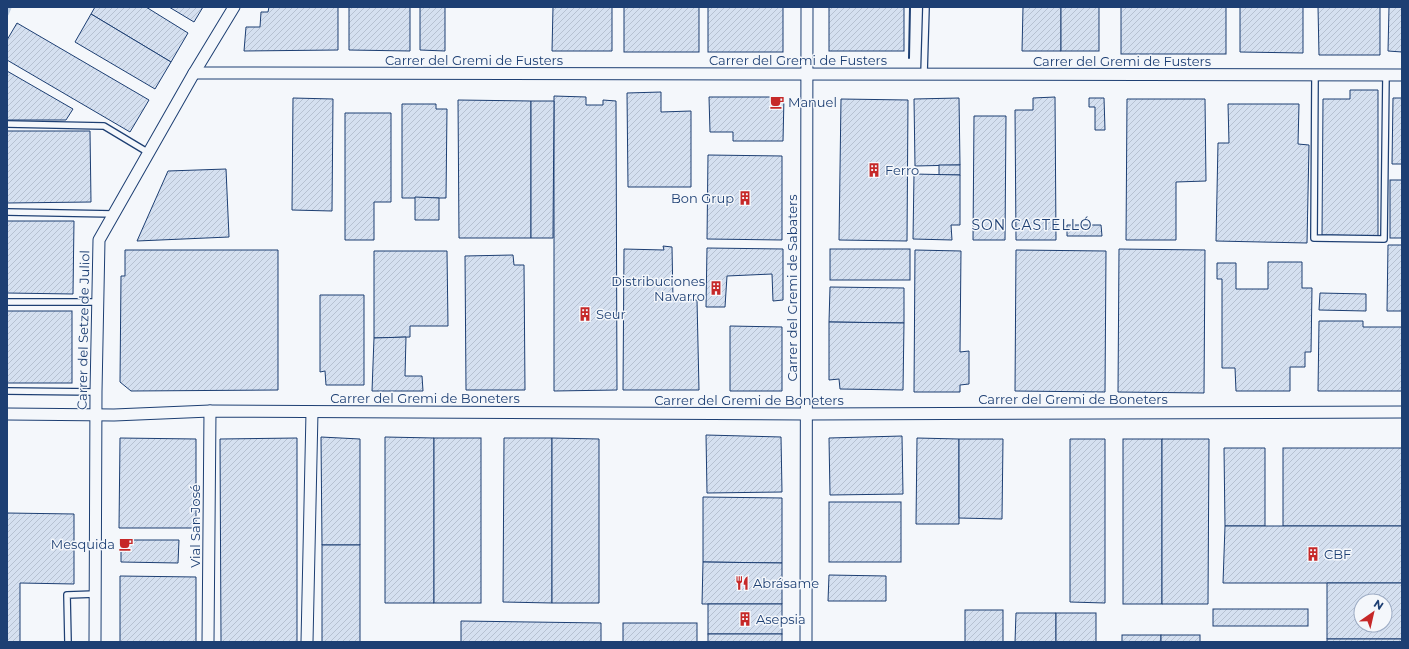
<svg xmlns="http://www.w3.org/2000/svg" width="1409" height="649" font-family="Montserrat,sans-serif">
<defs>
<pattern id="building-hatch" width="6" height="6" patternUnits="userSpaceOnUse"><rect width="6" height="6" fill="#d5e0f0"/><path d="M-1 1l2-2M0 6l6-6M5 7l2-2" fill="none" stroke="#b6c1d1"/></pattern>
</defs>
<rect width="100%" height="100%" fill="#f4f7fb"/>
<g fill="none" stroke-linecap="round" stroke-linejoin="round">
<polyline stroke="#bed0e5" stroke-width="3.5" points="7,14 10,7"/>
</g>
<g fill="url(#building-hatch)" stroke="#1d3f73" fill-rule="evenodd">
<polygon points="95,7 146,7 188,33 171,62 91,14"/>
<polygon points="169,7 203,7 194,22"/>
<polygon points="269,7 338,7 338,50 244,51 246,27 260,27 261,12 268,12"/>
<polygon points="349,7 410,7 410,51 349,50"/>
<polygon points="420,7 445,7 445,51 420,50"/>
<polygon points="553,7 612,7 612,51 552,51"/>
<rect x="624" y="7" width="75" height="45"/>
<rect x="708" y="7" width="75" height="45"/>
<rect x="829" y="7" width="75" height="44"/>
<polygon points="1023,7 1061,7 1061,51 1022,51"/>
<rect x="1061" y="7" width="38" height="44"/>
<rect x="1121" y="7" width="105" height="47"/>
<polygon points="1240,7 1303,7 1303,53 1240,52"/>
<polygon points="1318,7 1380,7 1380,55 1319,55"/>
<polygon points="1389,7 1402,7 1402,52 1388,51"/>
<polygon points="91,14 171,62 155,89 75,42"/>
<polygon points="17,23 149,100 130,132 7,60 7,40"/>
<polygon points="7,71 73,109 66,120 7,120"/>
<polygon points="1350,90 1378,90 1378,236 1322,235 1323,99 1350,99"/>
<polygon points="661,92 661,112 691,111 691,187 628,187 627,93"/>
<polygon points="554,96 586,97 586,105 603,105 603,100 616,101 617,390 554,391"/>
<polygon points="709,97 784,97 783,141 733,141 733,132 710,132"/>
<polygon points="1055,97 1056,240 1016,240 1015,110 1033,110 1033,98"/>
<polygon points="293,98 333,99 332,211 292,210"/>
<polygon points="959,98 960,165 915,166 914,99"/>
<polygon points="1089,98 1104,98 1105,130 1095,130 1095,107 1089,107"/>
<polygon points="1393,98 1402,98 1402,164 1392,164"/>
<polygon points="841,99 908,100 907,241 839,240"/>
<polygon points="1127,99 1205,99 1206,181 1176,182 1176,240 1126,240"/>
<polygon points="458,100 531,101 531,238 459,238"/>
<polygon points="531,101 554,101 553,238 531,238"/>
<polygon points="402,104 436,104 436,109 447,109 446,198 402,198"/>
<polygon points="1228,104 1299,104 1298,144 1309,145 1307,243 1216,241 1218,143 1229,143"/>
<polygon points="345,113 391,113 391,202 374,202 374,240 345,240"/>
<polygon points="974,116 1006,116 1005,240 973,240"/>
<polygon points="7,131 90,131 91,202 7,203"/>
<polygon points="708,155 782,156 782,240 707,239"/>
<rect x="939" y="165" width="21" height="10"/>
<polygon points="226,169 229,237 137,241 168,171"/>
<polygon points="914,174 960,175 960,225 951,225 952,240 913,239"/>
<rect x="1390" y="180" width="12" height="58"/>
<polygon points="415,197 439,198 439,220 415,220"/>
<polygon points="7,221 74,221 73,294 7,293"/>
<polygon points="1067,225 1101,225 1102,236 1067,236"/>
<polygon points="1388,245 1402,245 1402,311 1387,311"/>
<polygon points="663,246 672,247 673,300 697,300 699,390 623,390 624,249 664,250"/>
<polygon points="707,248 783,249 783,300 773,301 772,274 727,276 725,307 706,307"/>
<rect x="830" y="249" width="80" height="31"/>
<polygon points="1119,249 1205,250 1204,393 1118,392"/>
<polygon points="125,250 278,250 278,390 131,391 120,382 121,276 125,276"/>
<polygon points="915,250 961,251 960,352 969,351 969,384 960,385 960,392 914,392"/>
<polygon points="1016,250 1106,251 1105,392 1015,391"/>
<polygon points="374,251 447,251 448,326 410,326 410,337 374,338"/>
<polygon points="513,255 514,265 524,265 525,390 466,390 465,256"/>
<polygon points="1268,262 1302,262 1302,288 1312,288 1311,352 1305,352 1305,367 1290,367 1290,391 1236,391 1235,368 1222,368 1222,279 1217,279 1217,263 1236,263 1236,289 1268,289"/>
<polygon points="830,287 904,288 904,323 829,322"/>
<polygon points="1320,293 1366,294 1366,311 1319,310"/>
<polygon points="320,295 364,295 364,385 326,385 325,371 320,372"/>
<rect x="7" y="311" width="65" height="72"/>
<polygon points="1319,321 1363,321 1363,327 1402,327 1402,391 1318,391"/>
<polygon points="829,322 904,323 903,390 840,389 839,379 829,380"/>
<polygon points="730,326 782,327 782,391 730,391"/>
<polygon points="406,337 405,376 422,376 423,391 372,391 374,338"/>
<polygon points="706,435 781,437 782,492 707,493"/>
<polygon points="902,436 903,494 830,495 829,438"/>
<polygon points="321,437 360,439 360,545 322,545"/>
<polygon points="385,437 434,438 434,603 385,603"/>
<polygon points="120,438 196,439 196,528 119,528"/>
<polygon points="297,438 297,642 221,642 220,439"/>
<rect x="434" y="438" width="47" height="165"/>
<polygon points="504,438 552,438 552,603 503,602"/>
<polygon points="552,438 599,439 599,603 552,603"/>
<polygon points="917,438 959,439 959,524 916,524"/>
<polygon points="959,439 1003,439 1002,519 959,518"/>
<polygon points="1070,439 1105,439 1105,603 1070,602"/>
<rect x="1123" y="439" width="39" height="165"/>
<polygon points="1162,439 1209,439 1208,604 1162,604"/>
<polygon points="1224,448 1265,448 1265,526 1225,526"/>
<rect x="1283" y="448" width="119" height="78"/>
<polygon points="703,497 782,498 782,563 703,562"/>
<rect x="829" y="502" width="72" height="60"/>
<polygon points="7,513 74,514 74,584 20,583 20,642 7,642"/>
<polygon points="1225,526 1402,526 1402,583 1223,583"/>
<polygon points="121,540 179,540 178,563 121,562"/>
<rect x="322" y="545" width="38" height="97"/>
<polygon points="703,562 782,563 782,604 702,604"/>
<polygon points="829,575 886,576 886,601 828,601"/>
<polygon points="120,576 196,577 196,642 120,642"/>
<path d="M1327,583h75v56h-75zM1361,601h24v24h-24z"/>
<rect x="708" y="604" width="74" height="30"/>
<rect x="1213" y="609" width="95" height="17"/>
<rect x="965" y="610" width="38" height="32"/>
<polygon points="1016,613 1056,613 1056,642 1015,642"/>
<rect x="1056" y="613" width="40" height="29"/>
<polygon points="461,621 601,623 601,642 461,642"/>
<rect x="623" y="623" width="74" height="19"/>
<rect x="708" y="634" width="74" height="8"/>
<rect x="1122" y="635" width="39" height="7"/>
<rect x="1161" y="635" width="39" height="7"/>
<rect x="1327" y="639" width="75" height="3"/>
</g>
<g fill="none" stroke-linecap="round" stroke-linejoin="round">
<defs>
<g id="lane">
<polyline points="924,74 926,7"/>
<polyline points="1315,75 1314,238 1384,239 1386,75"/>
<polyline points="7,124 104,126 149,153"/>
<polyline points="7,212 114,214"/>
<polyline points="7,302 97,302"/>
<polyline points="7,391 96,392"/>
<polyline points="68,642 67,595 96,594"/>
</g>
<g id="street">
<polyline points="194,73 1402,75"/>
<polyline points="7,414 114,415 210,411 806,414 1402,412"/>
<polyline points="95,642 96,392 99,240 194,73 234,7"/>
<polyline points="208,642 210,411"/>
<polyline points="307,642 312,412"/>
<polyline points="806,642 807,7"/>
</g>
</defs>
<use href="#lane" stroke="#1d3f73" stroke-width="8"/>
<use href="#street" stroke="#1d3f73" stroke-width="13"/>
<use href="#lane" stroke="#f4f7fb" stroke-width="5.5"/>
<use href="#street" stroke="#f4f7fb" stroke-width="11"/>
<polyline stroke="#1d3f73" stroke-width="2" points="909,58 910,7"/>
</g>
<defs>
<symbol id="cafe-bare" viewBox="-9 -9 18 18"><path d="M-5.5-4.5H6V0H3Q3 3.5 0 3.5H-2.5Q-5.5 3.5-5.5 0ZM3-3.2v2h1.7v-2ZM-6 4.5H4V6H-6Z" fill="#c62828" stroke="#f4f7fb" stroke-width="2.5" paint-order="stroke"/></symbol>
<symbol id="building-bare" viewBox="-9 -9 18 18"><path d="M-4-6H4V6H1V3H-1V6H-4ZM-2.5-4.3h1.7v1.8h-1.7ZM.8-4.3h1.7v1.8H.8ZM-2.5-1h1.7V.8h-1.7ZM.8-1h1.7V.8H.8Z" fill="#c62828" stroke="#f4f7fb" stroke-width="2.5" paint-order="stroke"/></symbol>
<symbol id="restaurant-bare" viewBox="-9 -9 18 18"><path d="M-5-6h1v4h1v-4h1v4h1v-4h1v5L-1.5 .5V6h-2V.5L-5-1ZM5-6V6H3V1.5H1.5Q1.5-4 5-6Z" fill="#c62828" stroke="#f4f7fb" stroke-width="2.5" paint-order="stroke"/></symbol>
</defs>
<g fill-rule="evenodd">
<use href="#cafe-bare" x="767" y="92" width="20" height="20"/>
<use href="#building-bare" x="864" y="160" width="20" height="20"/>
<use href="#building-bare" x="735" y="188" width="20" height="20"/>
<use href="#building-bare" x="706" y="278" width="20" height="20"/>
<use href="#building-bare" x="575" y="304" width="20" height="20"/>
<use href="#cafe-bare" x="116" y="534" width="20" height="20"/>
<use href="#building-bare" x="1303" y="544" width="20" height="20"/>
<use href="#restaurant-bare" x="732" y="573" width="20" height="20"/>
<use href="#building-bare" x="735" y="609" width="20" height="20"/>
</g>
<g text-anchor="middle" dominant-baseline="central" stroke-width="3" stroke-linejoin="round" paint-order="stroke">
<g font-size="13" fill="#1d3f73" stroke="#f4f7fb">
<text x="474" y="60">Carrer del Gremi de Fusters</text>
<text x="798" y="60">Carrer del Gremi de Fusters</text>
<text x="1122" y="61">Carrer del Gremi de Fusters</text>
<text transform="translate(792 288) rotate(-90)">Carrer del Gremi de Sabaters</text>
<text transform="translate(83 330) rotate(-89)">Carrer del Setze de Juliol</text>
<text x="425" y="398">Carrer del Gremi de Boneters</text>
<text x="1073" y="399">Carrer del Gremi de Boneters</text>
<text x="749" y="400">Carrer del Gremi de Boneters</text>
<text transform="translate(195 526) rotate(-90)">Vial San José</text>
</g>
<g font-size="13" fill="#1d3f73" stroke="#f4f7fb" text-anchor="start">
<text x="788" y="102">Manuel</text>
<text x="885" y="170">Ferro</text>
<text x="734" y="198" text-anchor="end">Bon Grup</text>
<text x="705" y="281" text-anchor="end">Distribuciones<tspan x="705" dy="15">Navarro</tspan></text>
<text x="596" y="314">Seur</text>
<text x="115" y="544" text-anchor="end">Mesquida</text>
<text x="1324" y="554">CBF</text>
<text x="753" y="583">Abrásame</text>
<text x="756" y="619">Asepsia</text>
</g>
<g font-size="14" letter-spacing="1" fill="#1d3f73" stroke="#f4f7fb">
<text x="1032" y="225">SON CASTELLÓ</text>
</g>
</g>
<rect width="1409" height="649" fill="none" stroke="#1d3f73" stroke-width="16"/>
<g transform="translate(1373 613) rotate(34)"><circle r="19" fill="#f4f7fb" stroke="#9eadc5"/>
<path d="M0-3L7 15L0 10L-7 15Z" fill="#c62828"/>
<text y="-6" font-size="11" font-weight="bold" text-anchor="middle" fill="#1d3f73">N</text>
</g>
</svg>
